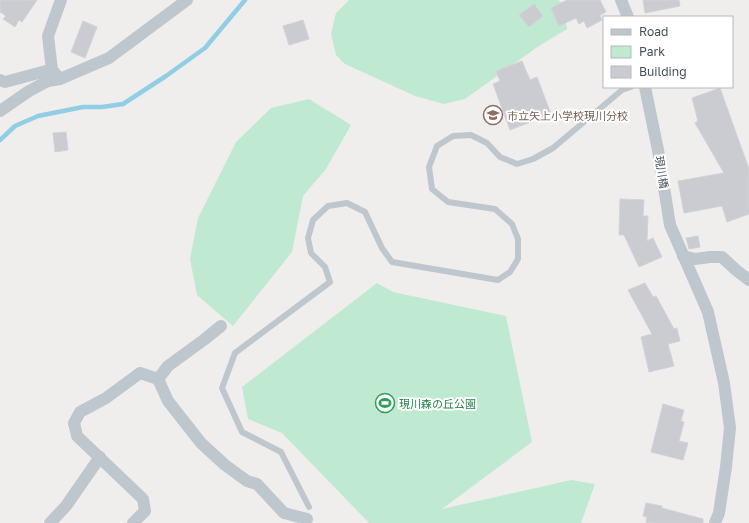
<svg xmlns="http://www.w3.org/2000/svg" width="749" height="523" font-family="'Golos Text','Noto Sans JP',sans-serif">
<rect width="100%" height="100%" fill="#f0eded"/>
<g fill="#bfead1">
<polygon points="349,0 558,0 564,4 567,29 536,48 465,99 444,104 415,96 345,64 336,55 331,34 336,13"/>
<polygon points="309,99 351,125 326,169 303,196 292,252 233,326 197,295 190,259 198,218 236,142 271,108"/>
<polygon points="377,283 393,292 506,316 532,442 442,509 571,480 595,484 581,523 369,523 282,433 248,419 242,387"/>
</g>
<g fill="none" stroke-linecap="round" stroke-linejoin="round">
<polyline stroke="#90cfe3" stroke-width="4.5" points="0,140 15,126 38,116 83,107 102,107 123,104 166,76 205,48 245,0"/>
</g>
<g fill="#caccd2" stroke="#d2d3d8">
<polygon points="0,0 37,0 22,22 19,20 15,27 3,19 6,16 0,12"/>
<polygon points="567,0 600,0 606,12 600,15 602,20 587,28 584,21 579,24 576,18 559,26 551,8"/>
<polygon points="643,0 679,0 680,6 645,13"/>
<polygon points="534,4 543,16 529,27 519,15"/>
<polygon points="303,20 309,39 289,45 283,26"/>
<polygon points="83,21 97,27 85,58 71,52"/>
<polygon points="522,61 530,80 537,77 551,114 510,130 493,84 500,81 496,71"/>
<polygon points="720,88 749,169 749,214 727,222 722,206 684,213 678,181 724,173 695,123 698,121 692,98"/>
<polygon points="66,132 68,150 55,152 53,133"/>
<polygon points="620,199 644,200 643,216 648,216 647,241 653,238 662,257 639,267 624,235 619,235"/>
<polygon points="698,236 700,247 689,249 686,238"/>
<polygon points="645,283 653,297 656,296 674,329 677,328 680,341 668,344 674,366 649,372 641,337 652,334 628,290"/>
<polygon points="663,404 684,410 681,421 684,422 679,441 688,443 683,460 651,452"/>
<polygon points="646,503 662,506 662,508 703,519 703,523 653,523 646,522 647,517 643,516"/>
</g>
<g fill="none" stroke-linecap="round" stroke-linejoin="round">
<polyline stroke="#bfc7ce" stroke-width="6" points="309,507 281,452 242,432 222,388 235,353 330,282 325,267 311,253 308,238 313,220 328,206 347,203 365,212 382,248 392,262 498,280 510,272 518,259 518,239 512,224 495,209 448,202 432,189 429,167 437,146 453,136 471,135 487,143 500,157 517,164 533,159 553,148 622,90 631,87"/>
<g stroke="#bfc7ce" stroke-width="12">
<polyline points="621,0 628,17"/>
<polyline points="60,79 52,70 48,36 61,0"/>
<polyline points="0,80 5,82 46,71 48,81"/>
<polyline points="645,87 658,150 670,225 708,312 724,383 730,428 726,467 719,513 715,523"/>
<polyline points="0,111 29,91 48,81 60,79 109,58 187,0"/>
<polyline points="683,256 695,259 710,257 722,257 736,270 749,280"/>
<polyline points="158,379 168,366 205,339 221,326"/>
<polyline points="50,523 66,506 100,457"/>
<polyline points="133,523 145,511 143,499 77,436 74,423 80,412 106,398 140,373 158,379 168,401 201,443 225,465 247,481 257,484 284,513 307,519"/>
</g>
</g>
<defs>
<symbol id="school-ring" viewBox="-11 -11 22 22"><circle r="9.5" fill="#fff" stroke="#8d6e63" stroke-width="1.5"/><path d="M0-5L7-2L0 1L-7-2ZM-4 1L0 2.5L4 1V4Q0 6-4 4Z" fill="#8d6e63"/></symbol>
<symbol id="stadium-ring" viewBox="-11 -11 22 22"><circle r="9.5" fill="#fff" stroke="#2e9e5b" stroke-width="1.5"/><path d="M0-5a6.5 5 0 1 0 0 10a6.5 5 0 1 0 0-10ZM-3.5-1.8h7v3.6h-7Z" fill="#2e9e5b"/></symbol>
</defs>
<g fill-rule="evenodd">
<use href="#school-ring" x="482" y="104" width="22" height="22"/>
<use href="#stadium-ring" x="374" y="392" width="22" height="22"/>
</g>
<g text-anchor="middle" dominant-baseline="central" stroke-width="4" stroke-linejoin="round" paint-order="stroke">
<g font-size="11" fill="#785e54" stroke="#fff" text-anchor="start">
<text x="507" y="115">市立矢上小学校現川分校</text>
</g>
<g font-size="11" fill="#475059" stroke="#fff">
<text transform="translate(662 172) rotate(81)">現川橋</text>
</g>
<g font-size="11" fill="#27864d" stroke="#fff" text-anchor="start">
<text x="399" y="403">現川森の丘公園</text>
</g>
</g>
<rect x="603" y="16" width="130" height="72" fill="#ffffff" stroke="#b5b9bd"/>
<rect x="611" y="29" width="20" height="6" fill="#bfc7ce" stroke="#b5b9bd"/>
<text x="639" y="36" font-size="12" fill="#475059">Road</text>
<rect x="611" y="46" width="20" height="12" fill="#bfead1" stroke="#b5b9bd"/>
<text x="639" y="56" font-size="12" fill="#475059">Park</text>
<rect x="611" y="66" width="20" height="12" fill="#caccd2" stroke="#b5b9bd"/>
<text x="639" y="76" font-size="12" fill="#475059">Building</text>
</svg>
